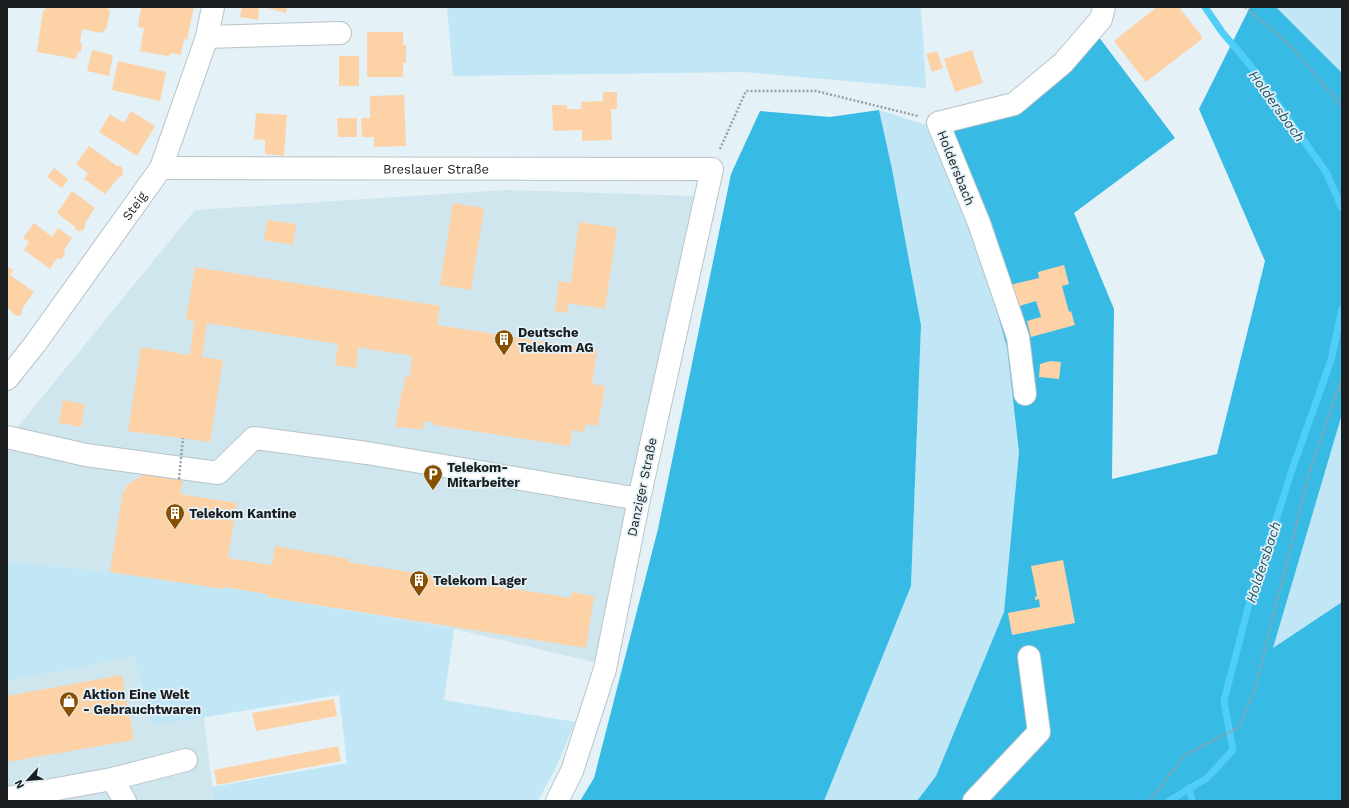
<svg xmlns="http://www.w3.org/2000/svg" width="1349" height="808" font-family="'Work Sans',sans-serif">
<rect width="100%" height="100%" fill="#e4f1f7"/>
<polygon fill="#d0e6ee" points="506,190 697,196 597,663 454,629 267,597 267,594 224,587 204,718 214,801 7,801 7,440 195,210"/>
<g fill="#c1e7f7">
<polygon points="447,7 921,7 926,88 744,72 453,76"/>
<polygon points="1276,7 1342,7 1342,73"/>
<polygon points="879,110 933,127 972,224 1007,347 1019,452 1004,612 936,776 917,801 824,801 911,586 921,325 892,169"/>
<polygon points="1342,414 1342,602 1273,648"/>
<polygon points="7,562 110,572 223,589 224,587 267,594 267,597 454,629 444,700 575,722 558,763 538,801 214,801 212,787 347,763 339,695 152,726 134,656 7,681"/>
</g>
<g fill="#37bae4">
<polygon points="1250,7 1276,7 1342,73 1342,414 1273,648 1342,602 1342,801 917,801 936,776 1004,612 1019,452 1007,347 972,224 933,127 1019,109 1098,36 1175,138 1074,213 1114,309 1112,479 1217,454 1265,261 1199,109"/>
<polygon points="879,110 892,169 921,325 911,586 824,801 580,801 594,778 658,529 731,174 760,111 830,117"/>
</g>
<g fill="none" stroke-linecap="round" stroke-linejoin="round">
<g stroke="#51cef8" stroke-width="7">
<polyline points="1205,7 1222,32 1250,65 1326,172 1342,208"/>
<polyline points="1189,788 1192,801"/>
<polyline points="1169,801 1207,778 1233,750 1224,701 1250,600 1293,467 1331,360 1342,309"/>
</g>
</g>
<g fill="#fdd2a7">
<polygon points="45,7 107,7 110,12 106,29 102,33 82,29 80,42 82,44 81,52 77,53 76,59 37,52 43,10 45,11"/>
<polygon points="141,7 194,7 187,40 184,39 181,55 172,53 168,56 140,51 144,28 138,27"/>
<polygon points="242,7 259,7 258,20 240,17"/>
<polygon points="264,7 287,7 286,13"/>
<polygon points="1157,7 1179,7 1203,38 1146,82 1114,41"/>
<polygon points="367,32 403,32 403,45 406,45 406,63 403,63 403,77 367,77"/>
<polygon points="92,50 113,55 109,76 87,71"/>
<polygon points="972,50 983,83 955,92 944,59"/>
<polygon points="937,51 943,68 932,72 926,54"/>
<rect x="339" y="56" width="20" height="30"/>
<polygon points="118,61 166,72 160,101 112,90"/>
<polygon points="603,92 617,92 617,109 611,109 612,140 582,141 582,130 553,131 552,105 567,105 567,109 581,109 581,102 603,101"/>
<polygon points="404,95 406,146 374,147 374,137 362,137 361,118 370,118 370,96"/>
<polygon points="131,111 155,126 137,156 99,132 110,114 124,123"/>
<polygon points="256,113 287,115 284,156 265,154 265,140 254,139"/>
<polygon points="337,118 357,118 357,137 338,137"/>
<polygon points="89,146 117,166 121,166 123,171 122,176 119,177 105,194 84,179 88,173 76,164"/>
<polygon points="54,168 68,179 62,188 47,177"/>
<polygon points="72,191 95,208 85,223 85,227 83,230 78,231 75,229 75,227 57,213"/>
<polygon points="453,203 484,208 471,290 440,285"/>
<polygon points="267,220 296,224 293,245 264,240"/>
<polygon points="579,222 617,228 605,309 568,303 567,311 569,311 569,313 555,311 559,281 571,283"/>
<polygon points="34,223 52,237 58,228 72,238 64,250 65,254 62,259 57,258 50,269 24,250 29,242 23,238"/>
<polygon points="1064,265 1069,284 1062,286 1069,312 1071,311 1075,325 1031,337 1027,321 1041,317 1036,301 1016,307 1010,285 1039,278 1038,272"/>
<polygon points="7,266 13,270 10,275 34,292 22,309 22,314 18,316 13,314 11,311 7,308"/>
<polygon points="195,267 440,306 437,325 597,350 592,384 605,386 598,426 586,424 584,432 572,430 570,446 434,425 434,423 424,421 423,429 395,427 402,391 403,391 405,378 410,375 412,356 358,347 356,368 335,365 338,344 207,323 202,357 223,360 210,442 128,431 141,347 190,355 194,321 186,320"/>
<polygon points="1050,361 1061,362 1059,379 1039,377 1040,364"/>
<polygon points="63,400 85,404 81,427 59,423"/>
<polygon points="144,474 183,481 180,494 237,503 228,558 272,565 275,546 349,559 348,562 571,598 572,592 594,596 586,648 267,597 267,594 224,587 223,589 110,572 123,491 126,491 126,486"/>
<polygon points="1063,560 1075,623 1012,635 1008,613 1040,607 1039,599 1035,600 1035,597 1037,596 1031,566"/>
<polygon points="122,675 134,740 7,762 7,696"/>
<polygon points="334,699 337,716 256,731 252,713"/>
<polygon points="338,746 341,761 217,785 214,770"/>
</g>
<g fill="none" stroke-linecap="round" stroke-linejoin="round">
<defs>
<g id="minor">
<polyline points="207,37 340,33"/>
<path id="s1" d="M161,168l551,1 -73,330 -34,170 -33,102 -15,30"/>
<path id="s2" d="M7,379l28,-35 126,-176 46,-131 6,-30"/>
<polyline points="1025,394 1018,337 979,223 938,123 1014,104 1063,63 1101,19 1104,7"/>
<polyline points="7,437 86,455 218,473 254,438 367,453 639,499"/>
<polyline points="112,779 125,801"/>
<polyline points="7,798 112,779 186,760"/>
<polyline points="974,801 1039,732 1029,657"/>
</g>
</defs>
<use href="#minor" stroke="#b7c3c9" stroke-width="24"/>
<g stroke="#98a1a6" stroke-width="2.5" stroke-dasharray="2 2" stroke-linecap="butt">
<polyline points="1245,7 1290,45 1342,106"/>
<polyline points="720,149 746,91 816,91 918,116"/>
<polyline points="1149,801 1185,755 1239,727 1255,689 1311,467 1342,378"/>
</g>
<use href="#minor" stroke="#fff" stroke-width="22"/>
<polyline stroke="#98a1a6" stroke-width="2.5" stroke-dasharray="2 2" stroke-linecap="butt" points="179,479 183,438"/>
</g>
<defs>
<symbol id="building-pin" viewBox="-11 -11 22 30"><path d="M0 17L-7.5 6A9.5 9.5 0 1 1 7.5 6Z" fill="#885100" stroke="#e4f1f7"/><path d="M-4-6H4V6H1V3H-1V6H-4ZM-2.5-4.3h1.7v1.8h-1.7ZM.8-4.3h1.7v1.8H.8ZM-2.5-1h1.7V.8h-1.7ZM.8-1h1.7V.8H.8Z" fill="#fff"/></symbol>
<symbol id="parking-pin" viewBox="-11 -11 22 30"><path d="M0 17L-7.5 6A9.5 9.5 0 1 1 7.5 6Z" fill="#885100" stroke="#e4f1f7"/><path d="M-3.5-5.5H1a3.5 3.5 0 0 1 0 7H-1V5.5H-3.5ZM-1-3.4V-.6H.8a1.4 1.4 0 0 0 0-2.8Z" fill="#fff"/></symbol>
<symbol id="shop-pin" viewBox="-11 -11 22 30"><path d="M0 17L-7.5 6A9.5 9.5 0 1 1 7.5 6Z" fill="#885100" stroke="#e4f1f7"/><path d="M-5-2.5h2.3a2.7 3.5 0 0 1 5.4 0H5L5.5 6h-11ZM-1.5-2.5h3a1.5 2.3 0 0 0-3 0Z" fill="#fff"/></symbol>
</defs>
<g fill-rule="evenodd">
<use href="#building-pin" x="493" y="328" width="22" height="30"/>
<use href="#parking-pin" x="422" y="463" width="22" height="30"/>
<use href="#building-pin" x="164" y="502" width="22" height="30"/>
<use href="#building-pin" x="408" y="569" width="22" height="30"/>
<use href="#shop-pin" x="58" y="690" width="22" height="30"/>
</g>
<g text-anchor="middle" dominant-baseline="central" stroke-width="3.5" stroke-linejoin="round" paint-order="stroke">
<g font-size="13" fill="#1a1e20" stroke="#e4f1f7">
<text stroke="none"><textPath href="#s1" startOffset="275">Breslauer Straße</textPath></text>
<text transform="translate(956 168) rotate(68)">Holdersbach</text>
<text stroke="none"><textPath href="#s2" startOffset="215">Steig</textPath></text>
<text transform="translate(642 487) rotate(-78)">Danziger Straße</text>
</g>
<g font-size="13" font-weight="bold" fill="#1a1e20" stroke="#e4f1f7" text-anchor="start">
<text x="518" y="332">Deutsche<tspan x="518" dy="15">Telekom AG</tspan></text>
<text x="447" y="467">Telekom-<tspan x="447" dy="15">Mitarbeiter</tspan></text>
<text x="189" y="513">Telekom Kantine</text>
<text x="433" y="580">Telekom Lager</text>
<text x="83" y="694">Aktion Eine Welt<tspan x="83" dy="15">- Gebrauchtwaren</tspan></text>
</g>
<g font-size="14" font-style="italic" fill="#235668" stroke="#e4f1f7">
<text transform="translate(1277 106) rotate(54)">Holdersbach</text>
<text transform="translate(1263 562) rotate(-72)">Holdersbach</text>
</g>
</g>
<rect width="1349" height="808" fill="none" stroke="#1a1e20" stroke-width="16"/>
<g transform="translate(28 780) rotate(243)" stroke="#e4f1f7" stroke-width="3" paint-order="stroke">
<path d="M0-3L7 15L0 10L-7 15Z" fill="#1a1e20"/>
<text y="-6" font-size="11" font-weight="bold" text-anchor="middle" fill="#1a1e20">N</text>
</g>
</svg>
